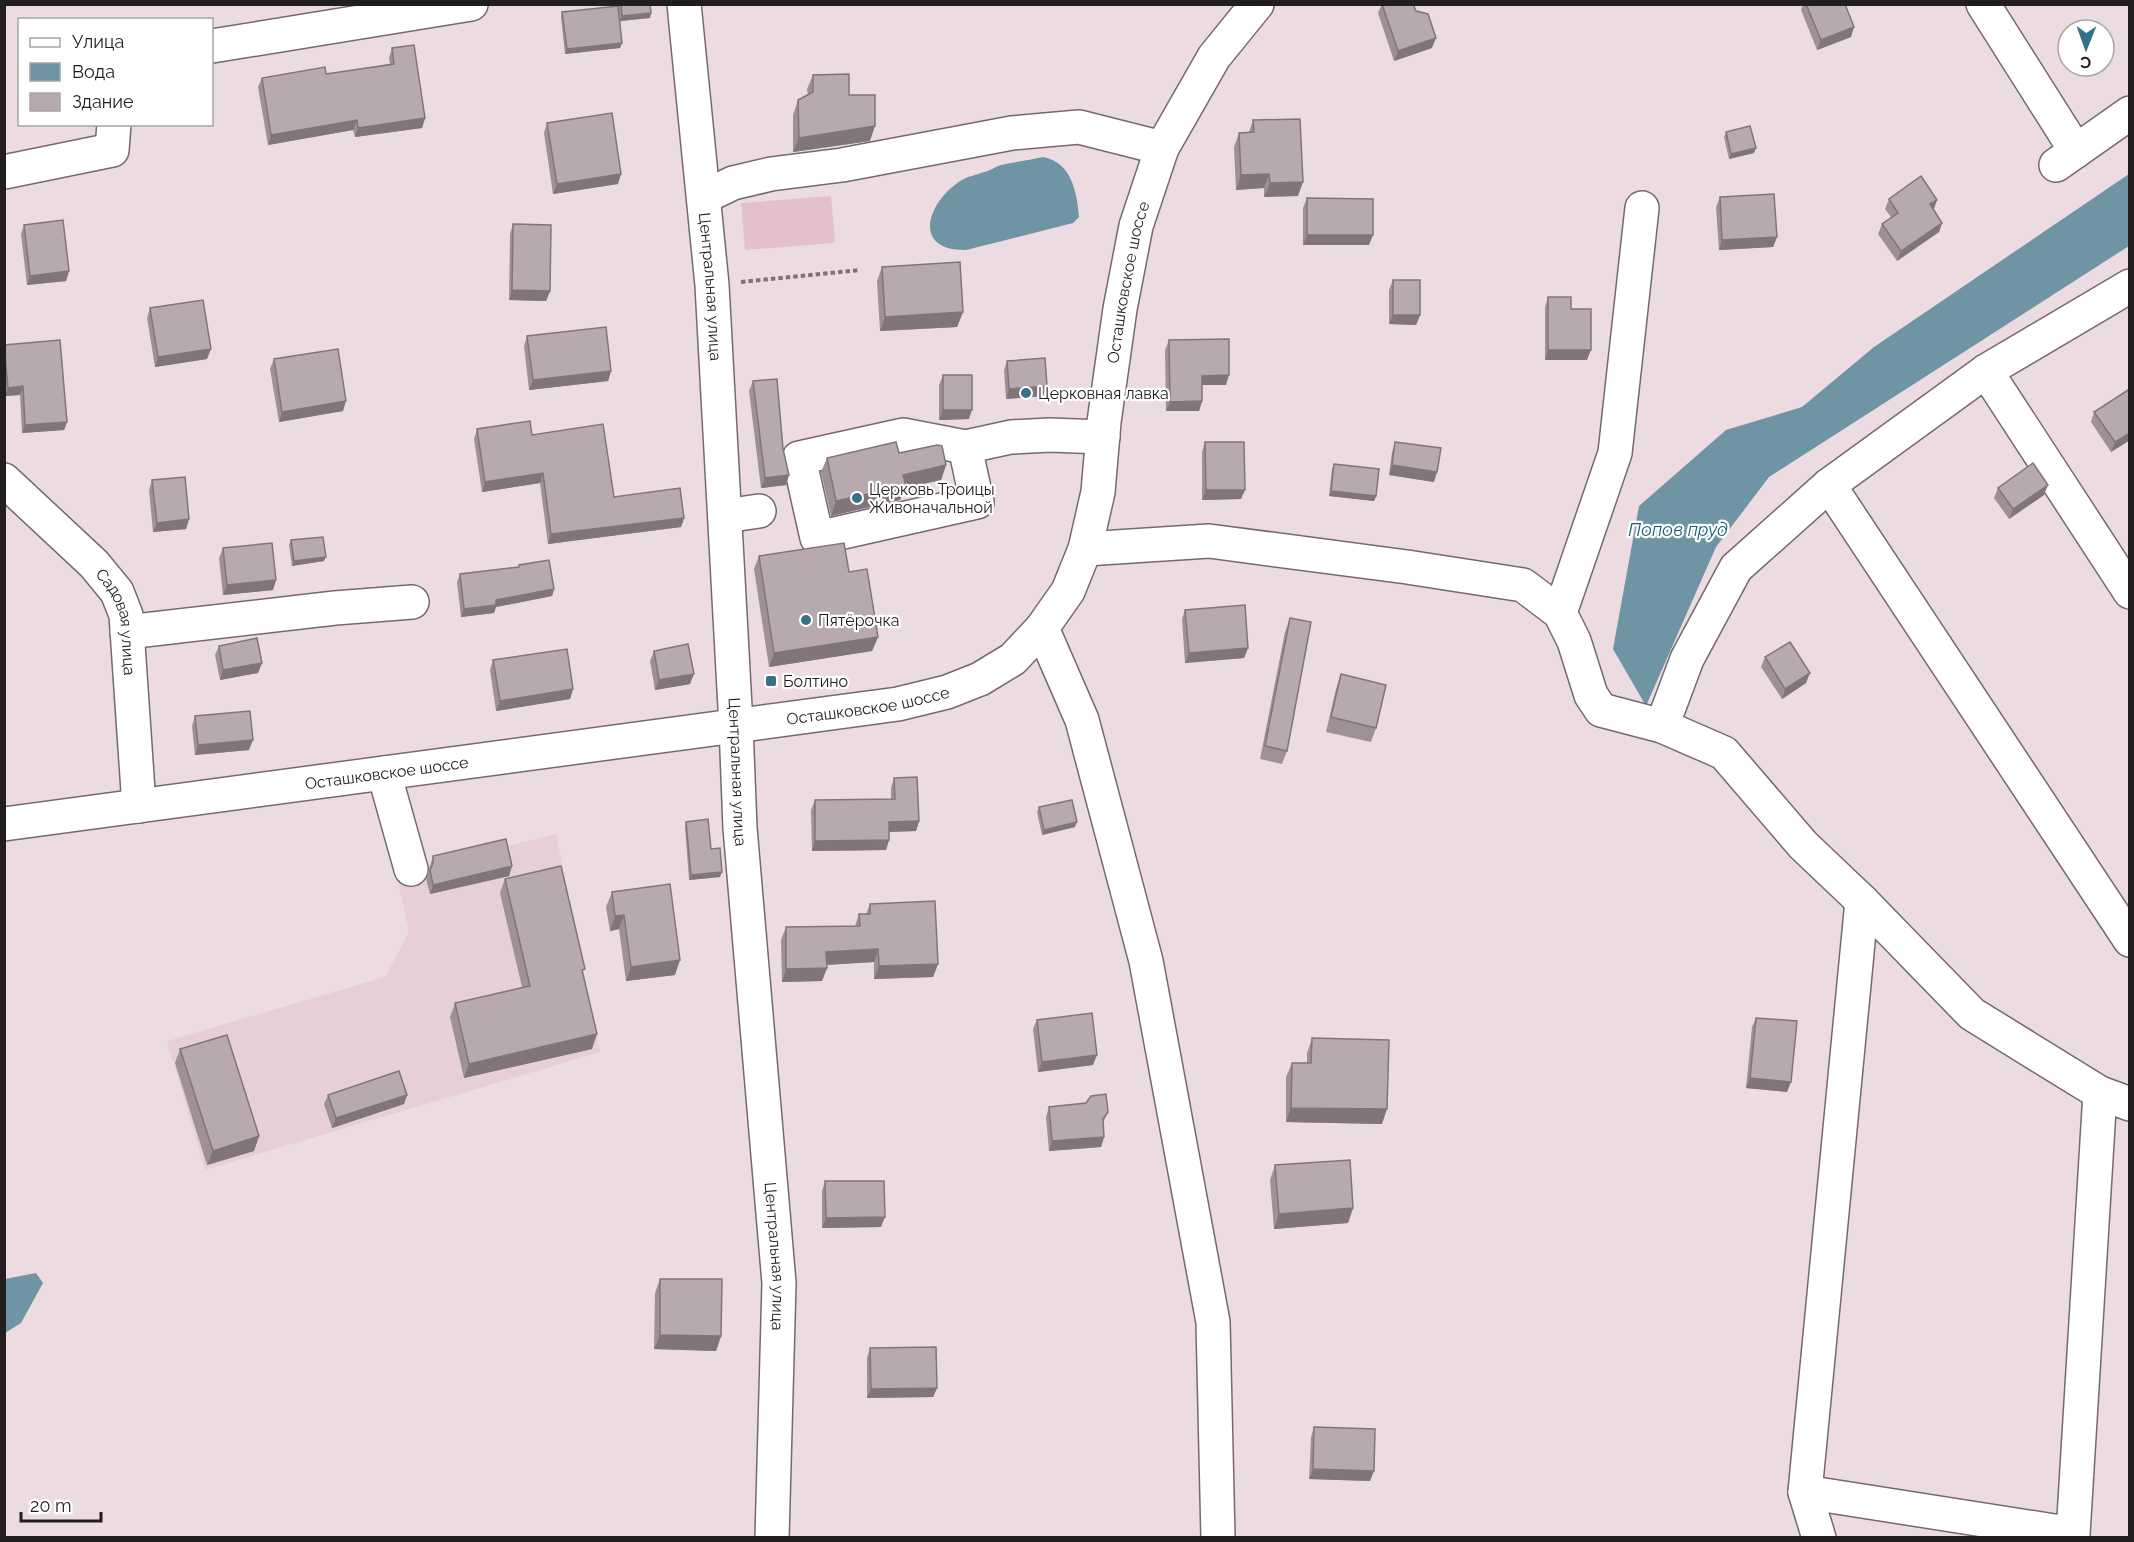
<svg xmlns="http://www.w3.org/2000/svg" width="2134" height="1542" font-family="Raleway,sans-serif">
<rect width="100%" height="100%" fill="#ecdce2"/>
<polygon fill="#e6cfd8" points="556,834 600,1052 205,1170 167,1041 385,977 409,932 396,873"/>
<polygon fill="#e4c0ce" points="831,196 835,243 745,250 741,203"/>
<g fill="#6f95a5">
<path d="M1043,157c28,5 34,34 36,60l-6,6 -107,27c-56,1 -38,-50 -4,-70 6,-4 15,-5 22,-8 6,-1 11,-5 17,-7 14,-3 28,-5 42,-8z"/>
<polygon points="2129,174 2129,246 1769,477 1716,547 1646,706 1613,649 1639,506 1726,430 1802,407 1874,347"/>
<polygon points="36,1273 43,1283 21,1323 5,1333 5,1279"/>
</g>
<g fill="none" stroke-linecap="round" stroke-linejoin="round">
<defs>
<g id="minor">
<path id="s1" d="M684,4l28,281 24,441 4,102 39,455 -7,255"/>
<polyline points="1983,4 2076,151"/>
<polyline points="212,46 471,4"/>
<polyline points="2056,165 2130,113"/>
<polyline points="4,172 112,150 114,124"/>
<polyline points="704,197 733,183 771,174 842,165 1012,133 1079,127 1162,148"/>
<polyline points="1986,371 2130,592"/>
<polyline points="965,447 977,502 817,538 799,458 903,435 965,447 1011,437 1050,435 1103,437"/>
<path id="s2" d="M4,480l90,84 23,28 9,23 13,191"/>
<polyline points="1829,485 2130,940"/>
<polyline points="725,516 759,511"/>
<polyline points="1085,549 1209,541 1407,567 1523,585 1560,613 1574,641 1591,695 1601,710 1662,726 1724,753 1803,845 1862,901 1972,1014 2100,1093 2130,1104"/>
<polyline points="1560,613 1615,453 1642,208"/>
<polyline points="1042,628 1082,720 1146,961 1213,1322 1218,1538"/>
<polyline points="127,632 335,608 412,602"/>
<polyline points="1662,726 1687,659 1736,568 1829,485 1986,371 2130,286"/>
<polyline points="384,773 411,869"/>
<polyline points="1862,901 1805,1492 2073,1534 2100,1093"/>
<polyline points="1805,1492 1819,1538"/>
</g>
<g id="major">
<path id="s3" d="M4,824l894,-120 49,-12 33,-13 33,-20 29,-31 26,-37 17,-42 13,-57 6,-70 16,-113 16,-83 26,-78 52,-91 43,-53"/>
</g>
</defs>
<use href="#minor" stroke="#76696e" stroke-width="36"/>
<use href="#major" stroke="#76696e" stroke-width="36"/>
<polyline stroke="#7d7377" stroke-width="4" stroke-dasharray="4.5 3" stroke-linecap="butt" points="741,282 860,270"/>
<use href="#minor" stroke="#fff" stroke-width="33"/>
<use href="#major" stroke="#fff" stroke-width="33"/>
</g>
<g fill="#9d9196">
<polygon points="618,4 650,4 650,18 620,21"/>
<polygon points="1382,4 1413,4 1432,48 1394,61 1378,13"/>
<polygon points="1803,4 1845,4 1851,37 1817,50 1801,10"/>
<polygon points="562,12 622,43 620,48 565,54 561,17"/>
<polygon points="392,48 425,118 422,128 355,137 353,130 268,145 258,87 262,78 326,74 390,64 389,58"/>
<polygon points="813,75 849,95 870,141 793,152 793,115 798,100 808,95 807,89"/>
<polygon points="1253,120 1298,196 1264,197 1264,188 1236,190 1234,147 1239,133 1249,132"/>
<polygon points="547,123 618,184 553,194 544,133"/>
<polygon points="1726,132 1754,153 1729,159 1724,137"/>
<polygon points="1720,197 1777,237 1773,247 1719,250 1716,207"/>
<polygon points="1307,198 1369,245 1303,245 1303,208"/>
<polygon points="1889,199 1934,209 1942,223 1939,232 1897,261 1878,234 1882,224 1891,217 1885,209"/>
<polygon points="513,224 550,291 546,301 509,300 510,234"/>
<polygon points="24,225 69,271 66,281 27,285 21,234"/>
<polygon points="882,267 963,312 957,327 880,331 877,281"/>
<polygon points="1393,280 1420,315 1416,325 1389,324 1389,290"/>
<polygon points="1548,297 1571,309 1587,360 1545,360 1545,307"/>
<polygon points="150,308 207,359 155,367 147,318"/>
<polygon points="527,336 611,371 608,381 529,390 524,346"/>
<polygon points="1169,340 1226,385 1202,385 1202,401 1199,411 1166,411 1165,350"/>
<polygon points="4,345 67,422 64,430 22,433 20,395 5,396"/>
<polygon points="274,359 343,411 279,422 270,369"/>
<polygon points="1007,361 1047,386 1043,396 1006,399 1004,370"/>
<polygon points="943,375 969,419 939,420 939,385"/>
<polygon points="753,381 783,449 789,475 786,485 761,488 749,391"/>
<polygon points="2130,393 2130,440 2111,452 2091,422 2094,412"/>
<polygon points="477,429 532,435 614,497 684,518 681,527 548,544 540,483 482,492 474,439"/>
<polygon points="1205,442 1241,499 1202,500 1202,452"/>
<polygon points="1395,442 1434,482 1389,475 1392,452"/>
<polygon points="899,453 946,465 941,480 905,488 900,500 831,516 821,472 827,458"/>
<polygon points="1334,464 1376,496 1374,501 1329,496 1332,469"/>
<polygon points="152,480 189,519 186,529 153,532 149,490"/>
<polygon points="1998,488 2044,495 2009,519 1994,498"/>
<polygon points="291,540 324,561 292,566 289,545"/>
<polygon points="223,548 276,580 273,590 223,595 219,558"/>
<polygon points="759,556 849,572 878,637 872,651 769,667 754,569"/>
<polygon points="519,565 554,589 552,596 496,607 494,613 461,617 457,582 460,574 518,567"/>
<polygon points="1185,610 1248,648 1244,658 1185,663 1182,619"/>
<polygon points="1290,618 1287,751 1282,764 1260,759 1285,632"/>
<polygon points="219,646 262,663 258,673 220,680 215,655"/>
<polygon points="654,651 690,684 655,690 650,661"/>
<polygon points="1765,657 1806,683 1782,699 1761,667"/>
<polygon points="493,660 573,689 570,699 496,711 490,670"/>
<polygon points="1341,674 1376,728 1371,742 1326,732 1336,689"/>
<polygon points="195,716 249,750 195,755 192,726"/>
<polygon points="894,778 919,821 916,831 889,832 889,840 886,850 812,851 811,810 815,800 891,799 891,788"/>
<polygon points="1039,807 1075,827 1042,835 1037,812"/>
<polygon points="686,822 711,849 720,877 689,880 685,827"/>
<polygon points="433,856 512,866 509,876 430,894 426,879"/>
<polygon points="505,879 583,975 592,1049 464,1078 450,1017 455,1003 522,987 500,893"/>
<polygon points="612,892 675,975 626,981 619,929 610,931 606,907"/>
<polygon points="870,904 938,964 933,977 874,979 874,962 827,965 827,968 822,981 782,982 781,940 786,927 855,926 859,914 866,914"/>
<polygon points="1756,1018 1787,1092 1746,1088 1752,1027"/>
<polygon points="1037,1020 1093,1065 1038,1072 1033,1029"/>
<polygon points="1312,1038 1382,1124 1286,1122 1286,1077 1292,1063 1307,1063 1307,1053"/>
<polygon points="180,1049 259,1136 254,1151 207,1165 175,1063"/>
<polygon points="328,1095 407,1095 404,1104 332,1128 324,1104"/>
<polygon points="1049,1107 1108,1112 1103,1123 1104,1137 1101,1147 1049,1151 1046,1117"/>
<polygon points="1275,1165 1353,1208 1348,1223 1274,1229 1270,1180"/>
<polygon points="825,1181 881,1227 822,1228 822,1191"/>
<polygon points="660,1279 721,1336 716,1351 654,1349 655,1293"/>
<polygon points="870,1348 937,1388 933,1397 867,1398 867,1358"/>
<polygon points="1314,1427 1370,1481 1309,1479 1311,1437"/>
</g>
<g fill="#80767a">
<polygon points="651,13 650,18 620,21 622,16"/>
<polygon points="1854,27 1851,37 1817,50 1821,40"/>
<polygon points="1436,38 1432,48 1394,61 1398,51"/>
<polygon points="622,43 620,48 565,54 567,49"/>
<polygon points="425,118 422,128 355,137 358,128"/>
<polygon points="357,120 353,130 268,145 271,135"/>
<polygon points="875,126 870,141 793,152 799,138"/>
<polygon points="1756,148 1754,153 1729,159 1731,154"/>
<polygon points="621,174 618,184 553,194 557,184"/>
<polygon points="1269,174 1264,188 1236,190 1241,175"/>
<polygon points="1303,182 1298,196 1264,197 1270,183"/>
<polygon points="1937,200 1934,209 1930,204"/>
<polygon points="1942,223 1939,232 1897,261 1901,251"/>
<polygon points="1307,235 1373,235 1369,245 1303,245"/>
<polygon points="1777,237 1773,247 1719,250 1722,240"/>
<polygon points="69,271 66,281 27,285 30,276"/>
<polygon points="512,290 550,291 546,301 509,300"/>
<polygon points="963,312 957,327 880,331 885,317"/>
<polygon points="1393,315 1420,315 1416,325 1389,324"/>
<polygon points="211,349 207,359 155,367 158,357"/>
<polygon points="1548,350 1591,350 1587,360 1545,360"/>
<polygon points="611,371 608,381 529,390 533,380"/>
<polygon points="1229,375 1226,385 1198,385 1202,376"/>
<polygon points="23,386 20,395 5,396 8,388"/>
<polygon points="1047,386 1043,396 1006,399 1009,389"/>
<polygon points="346,401 343,411 279,422 282,412"/>
<polygon points="1202,401 1199,411 1166,411 1170,402"/>
<polygon points="943,410 972,410 969,419 939,420"/>
<polygon points="67,422 64,430 22,433 25,425"/>
<polygon points="2130,433 2130,440 2111,452 2115,442"/>
<polygon points="946,465 941,480 905,488 900,500 831,516 836,501 903,475"/>
<polygon points="1392,465 1437,472 1434,482 1389,475"/>
<polygon points="543,473 540,483 482,492 485,482"/>
<polygon points="789,475 786,485 761,488 765,478"/>
<polygon points="2048,485 2044,495 2009,519 2013,509"/>
<polygon points="1206,490 1245,490 1241,499 1202,500"/>
<polygon points="1331,491 1376,496 1374,501 1329,496"/>
<polygon points="684,518 681,527 548,544 551,534"/>
<polygon points="189,519 186,529 153,532 157,523"/>
<polygon points="326,557 324,561 292,566 294,561"/>
<polygon points="276,580 273,590 223,595 227,585"/>
<polygon points="554,589 552,596 496,607 494,613 461,617 464,609 496,600"/>
<polygon points="878,637 872,651 769,667 774,653"/>
<polygon points="1248,648 1244,658 1185,663 1189,653"/>
<polygon points="262,663 258,673 220,680 223,670"/>
<polygon points="1810,673 1806,683 1782,699 1785,689"/>
<polygon points="694,674 690,684 655,690 659,680"/>
<polygon points="573,689 570,699 496,711 500,701"/>
<polygon points="253,740 249,750 195,755 198,745"/>
<polygon points="919,821 916,831 886,832 889,822"/>
<polygon points="1077,822 1075,827 1042,835 1044,830"/>
<polygon points="889,840 886,850 812,851 815,841"/>
<polygon points="512,866 509,876 430,894 433,885"/>
<polygon points="722,872 720,877 689,880 691,875"/>
<polygon points="624,915 619,929 610,931 615,916"/>
<polygon points="878,949 874,962 822,965 826,952"/>
<polygon points="680,960 675,975 626,981 631,967"/>
<polygon points="938,964 933,977 874,979 879,966"/>
<polygon points="827,968 822,981 782,982 786,969"/>
<polygon points="597,1034 592,1049 464,1078 469,1064"/>
<polygon points="1097,1055 1093,1065 1038,1072 1042,1062"/>
<polygon points="1750,1078 1791,1082 1787,1092 1746,1088"/>
<polygon points="407,1095 404,1104 332,1128 336,1118"/>
<polygon points="1291,1108 1387,1109 1382,1124 1286,1122"/>
<polygon points="259,1136 254,1151 207,1165 213,1151"/>
<polygon points="1104,1137 1101,1147 1049,1151 1052,1141"/>
<polygon points="1353,1208 1348,1223 1274,1229 1279,1214"/>
<polygon points="885,1217 881,1227 822,1228 826,1218"/>
<polygon points="660,1335 721,1336 716,1351 654,1349"/>
<polygon points="937,1388 933,1397 867,1398 871,1389"/>
<polygon points="1313,1469 1374,1471 1370,1481 1309,1479"/>
</g>
<g fill="#b7a9ae" stroke="#80767a" stroke-width="1.5">
<polygon points="621,4 650,4 651,13 622,16"/>
<polygon points="1382,4 1413,4 1416,11 1428,14 1436,38 1398,51"/>
<polygon points="1806,4 1845,4 1854,27 1821,40"/>
<polygon points="618,6 622,43 567,49 562,12"/>
<polygon points="414,45 425,118 358,128 357,120 271,135 262,78 325,67 326,74 394,64 392,48"/>
<polygon points="849,74 849,95 875,95 875,126 799,138 798,100 813,92 813,75"/>
<polygon points="612,113 621,174 557,184 547,123"/>
<polygon points="1300,119 1303,182 1270,183 1269,174 1241,175 1239,133 1254,132 1253,120"/>
<polygon points="1750,126 1756,148 1731,154 1726,132"/>
<polygon points="1921,176 1937,200 1930,204 1942,223 1901,251 1882,224 1898,213 1889,199"/>
<polygon points="1774,194 1777,237 1722,240 1720,197"/>
<polygon points="1307,198 1373,199 1373,235 1307,235"/>
<polygon points="63,220 69,271 30,276 24,225"/>
<polygon points="513,224 551,225 550,291 512,290"/>
<polygon points="960,262 963,312 885,317 882,267"/>
<rect x="1393" y="280" width="27" height="35"/>
<polygon points="1548,297 1571,297 1571,309 1591,309 1591,350 1548,350"/>
<polygon points="203,300 211,349 158,357 150,308"/>
<polygon points="606,327 611,371 533,380 527,336"/>
<polygon points="1229,339 1229,375 1202,376 1202,401 1170,402 1169,340"/>
<polygon points="60,340 67,422 25,425 23,386 8,388 4,345"/>
<polygon points="338,349 346,401 282,412 274,359"/>
<polygon points="1045,358 1047,386 1009,389 1007,361"/>
<rect x="943" y="375" width="29" height="35"/>
<polygon points="777,379 783,449 789,475 765,478 753,381"/>
<polygon points="2128,390 2130,393 2130,433 2115,442 2094,412"/>
<polygon points="530,421 532,435 603,424 614,497 680,488 684,518 551,534 543,473 485,482 477,429"/>
<polygon points="896,442 899,453 937,445 942,446 946,465 903,475 906,486 836,501 827,458"/>
<polygon points="1205,442 1244,442 1245,490 1206,490"/>
<polygon points="1395,442 1441,448 1437,472 1392,465"/>
<polygon points="2033,463 2048,485 2013,509 1998,488"/>
<polygon points="1334,464 1379,469 1376,496 1331,491"/>
<polygon points="185,477 189,519 157,523 152,480"/>
<polygon points="323,537 326,557 294,561 291,540"/>
<polygon points="272,543 276,580 227,585 223,548"/>
<polygon points="844,543 849,572 867,569 878,637 774,653 759,556"/>
<polygon points="549,560 554,589 496,600 496,605 464,609 460,574 519,567 519,565"/>
<polygon points="1245,605 1248,648 1189,653 1185,610"/>
<polygon points="1290,618 1311,622 1287,751 1265,746"/>
<polygon points="257,638 262,663 223,670 219,646"/>
<polygon points="1790,642 1810,673 1785,689 1765,657"/>
<polygon points="688,644 694,674 659,680 654,651"/>
<polygon points="567,649 573,689 500,701 493,660"/>
<polygon points="1341,674 1386,685 1376,728 1331,717"/>
<polygon points="250,711 253,740 198,745 195,716"/>
<polygon points="917,777 919,821 889,822 889,840 815,841 815,800 895,799 894,778"/>
<polygon points="1072,800 1077,822 1044,830 1039,807"/>
<polygon points="708,819 711,849 720,848 722,872 691,875 686,822"/>
<polygon points="506,839 512,866 433,885 430,870 433,863 433,856"/>
<polygon points="561,866 585,969 582,970 597,1034 469,1064 455,1003 530,986 505,879"/>
<polygon points="670,884 680,960 631,967 624,915 615,916 612,892"/>
<polygon points="935,901 938,964 879,966 878,949 826,952 827,968 786,969 786,927 860,926 859,914 870,914 870,904"/>
<polygon points="1092,1013 1097,1055 1042,1062 1037,1020"/>
<polygon points="1756,1018 1797,1021 1791,1082 1750,1078"/>
<polygon points="227,1035 259,1136 213,1151 180,1049"/>
<polygon points="1312,1038 1389,1040 1387,1109 1291,1108 1292,1063 1311,1063"/>
<polygon points="399,1071 407,1095 336,1118 328,1095"/>
<polygon points="1106,1094 1108,1112 1103,1119 1104,1137 1052,1141 1049,1107 1086,1103 1091,1096"/>
<polygon points="1350,1160 1353,1208 1279,1214 1275,1165"/>
<polygon points="825,1181 884,1181 885,1217 826,1218"/>
<polygon points="660,1279 722,1279 721,1336 660,1335"/>
<polygon points="936,1347 937,1388 871,1389 870,1348"/>
<polygon points="1314,1427 1375,1429 1374,1471 1313,1469"/>
</g>
<g fill="#357289" stroke="#fff" stroke-width="2">
<circle cx="1026" cy="393" r="6"/>
<circle cx="857" cy="498" r="6"/>
<circle cx="806" cy="620" r="6"/>
<rect x="765" y="675" width="12" height="12" rx="3"/>
</g>
<g text-anchor="middle" dominant-baseline="central" stroke-width="4.5" stroke-linejoin="round" paint-order="stroke">
<g font-size="16" fill="#221d1f" stroke="#fff">
<text stroke="none"><textPath href="#s3" startOffset="1430">Осташковское шоссе</textPath></text>
<text stroke="none"><textPath href="#s1" startOffset="284">Центральная улица</textPath></text>
<text stroke="none"><textPath href="#s2" startOffset="188">Садовая улица</textPath></text>
<text stroke="none"><textPath href="#s3" startOffset="872">Осташковское шоссе</textPath></text>
<text stroke="none"><textPath href="#s1" startOffset="770">Центральная улица</textPath></text>
<text stroke="none"><textPath href="#s3" startOffset="386">Осташковское шоссе</textPath></text>
<text stroke="none"><textPath href="#s1" startOffset="1256">Центральная улица</textPath></text>
</g>
<g font-size="16" fill="#221d1f" stroke="#fff" text-anchor="start">
<text x="1038" y="393">Церковная лавка</text>
<text x="869" y="489">Церковь Троицы<tspan x="869" dy="18">Живоначальной</tspan></text>
<text x="818" y="620">Пятёрочка</text>
<text x="783" y="681">Болтино</text>
</g>
<g font-size="18" font-style="italic" fill="#175f77" stroke="#fff">
<text x="1678" y="529">Попов пруд</text>
</g>
</g>
<rect width="2134" height="1542" fill="none" stroke="#221d1f" stroke-width="12"/>
<rect x="18" y="18" width="195" height="108" fill="#ffffff" stroke="#a7a5a5" stroke-width="1.5"/>
<rect x="30" y="38" width="30" height="9" fill="#ffffff" stroke="#a7a5a5" stroke-width="1.5"/>
<text x="72" y="48" font-size="18" fill="#221d1f">Улица</text>
<rect x="30" y="63" width="30" height="18" fill="#6f95a5" stroke="#a7a5a5" stroke-width="1.5"/>
<text x="72" y="78" font-size="18" fill="#221d1f">Вода</text>
<rect x="30" y="93" width="30" height="18" fill="#b7a9ae" stroke="#a7a5a5" stroke-width="1.5"/>
<text x="72" y="108" font-size="18" fill="#221d1f">Здание</text>
<g transform="translate(2086 48) rotate(181)"><circle r="28" fill="#ffffff" stroke="#a7a5a5" stroke-width="1.5"/>
<path d="M0-4.5L10 22L0 15L-10 22Z" fill="#357289"/>
<text y="-9" font-size="16" font-weight="bold" text-anchor="middle" fill="#221d1f">С</text>
</g>
<path d="M21 1512v9h80v-9" fill="none" stroke="#221d1f" stroke-width="3"/>
<text x="30" y="1512" font-size="18" fill="#221d1f" stroke="#ffffff" stroke-width="4.5" paint-order="stroke">20 m</text>
</svg>
